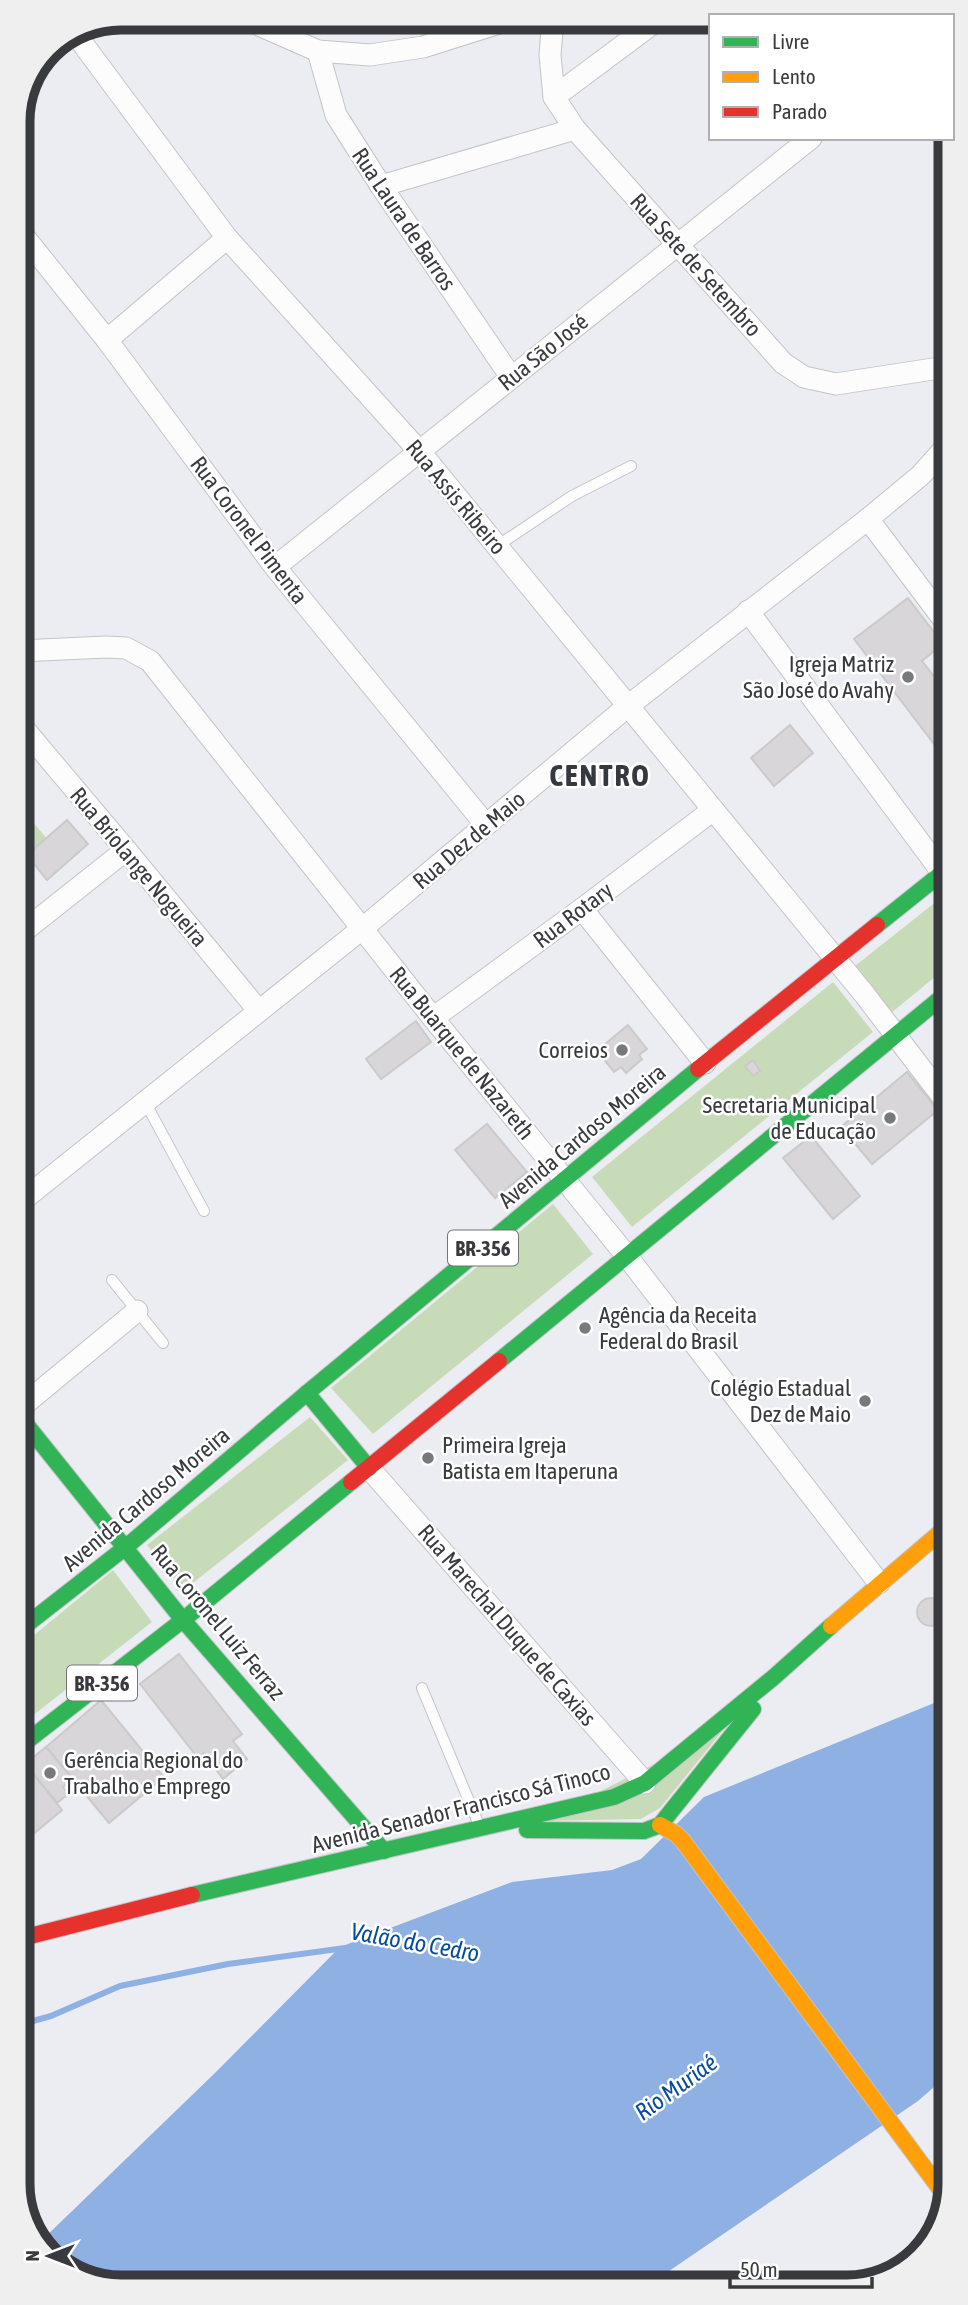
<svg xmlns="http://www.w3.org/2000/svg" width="968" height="2305" font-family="'Asap Condensed',sans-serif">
<rect width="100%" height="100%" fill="#ecedf2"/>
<g fill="#c8dbb9">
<polygon points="19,806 48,840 20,863"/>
<polygon points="947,893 947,967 891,1013 855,966"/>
<polygon points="833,982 873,1032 632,1227 592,1177"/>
<polygon points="553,1204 593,1254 373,1434 331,1388"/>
<polygon points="310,1417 348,1460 184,1590 147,1545"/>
<polygon points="113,1570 152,1622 22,1724 21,1646"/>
<polygon points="724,1729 660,1808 641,1819 541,1821"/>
</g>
<polygon fill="#8eb0e2" points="949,1692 950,2073 918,2101 650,2284 113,2287 58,2266 40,2242 216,2072 340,1947 512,1882 612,1870 641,1859 704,1797 939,1701"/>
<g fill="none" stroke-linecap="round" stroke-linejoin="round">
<polyline stroke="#8eb0e2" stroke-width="6" points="22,2024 51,2016 120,1986 228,1964 345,1948"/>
</g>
<g fill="#d8d6d8" stroke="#cbcacb" stroke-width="2">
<polygon points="908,598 943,644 922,661 947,693 947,761 854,639"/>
<polygon points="790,725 813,753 774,786 751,758"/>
<polygon points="67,820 88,844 47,880 27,855"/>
<polygon points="416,1021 431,1042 381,1079 366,1059"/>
<polygon points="628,1025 647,1049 639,1055 642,1059 626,1073 621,1067 614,1072 597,1051"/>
<polygon points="753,1060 760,1071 753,1076 745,1066"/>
<polygon points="907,1072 938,1110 872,1164 841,1127"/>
<polygon points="487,1124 527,1172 495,1198 455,1150"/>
<polygon points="811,1136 860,1196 833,1219 783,1158"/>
<circle cx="931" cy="1612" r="14"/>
<polygon points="179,1654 242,1734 233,1741 247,1759 223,1779 204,1753 198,1758 140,1684"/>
<polygon points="101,1700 164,1777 109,1823 46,1747"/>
<polygon points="46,1747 73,1779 63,1787 68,1794 57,1803 25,1764"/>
<polygon points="28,1767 62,1810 31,1836 22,1824 22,1772"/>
</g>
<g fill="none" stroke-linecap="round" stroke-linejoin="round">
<defs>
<g id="lane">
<polyline points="497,546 572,496 631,466"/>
<polyline points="145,1102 204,1211"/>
<polyline points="112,1280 163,1343"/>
<polyline points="422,1688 479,1825"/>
</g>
<g id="street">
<polyline points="243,18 318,51 370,55 423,47 515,18"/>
<polyline points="553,18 550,55 554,97 575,129 783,363 804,377 836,384 946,367"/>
<polyline points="77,36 227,238 420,452 865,995 948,1104"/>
<polyline points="318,51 336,115 381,186 511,377"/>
<polyline points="554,97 660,18"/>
<polyline points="381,186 575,129"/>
<polyline points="18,229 107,340 275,567 486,825"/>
<polyline points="107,340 227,238"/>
<polyline points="868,519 947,624"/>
<polyline points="275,567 811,138"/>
<polyline points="748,611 947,879"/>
<polyline points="19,651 106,647 126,648 150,661 433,1018 626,1255 879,1583"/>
<polyline points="19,723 126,850 259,1011"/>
<polyline points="582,909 705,1063"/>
<polyline points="20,934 126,850"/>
<polyline points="433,1018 582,909 713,810"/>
<polyline points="20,1202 363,928 628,706 868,519 921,475 946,447"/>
<polyline points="21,1407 137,1311"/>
<polyline points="369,1468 645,1783"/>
</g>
<g id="fast">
<polyline points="877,925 947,869"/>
<polyline points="499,1361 947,993"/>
<polyline points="307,1393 369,1468"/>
<polyline points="21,1418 183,1620 384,1851"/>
<polyline points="21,1629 126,1547 307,1393 698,1069"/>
<polyline points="22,1745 183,1620 351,1482"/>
<polyline points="527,1830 644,1831 660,1825 753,1709"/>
<polyline points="192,1895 614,1797 645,1783 774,1677 831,1626"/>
</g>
<g id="slow">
<polyline points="831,1626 949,1525"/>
<polyline points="660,1825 676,1834 683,1841 946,2197"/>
</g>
<g id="jam">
<polyline points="698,1069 877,925"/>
<polyline points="351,1482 499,1361"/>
<polyline points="22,1938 192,1895"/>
</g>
</defs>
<use href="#lane" stroke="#c3c4c8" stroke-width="12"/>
<use href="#street" stroke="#c3c4c8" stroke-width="23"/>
<use href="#fast" stroke="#c3c4c8" stroke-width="18"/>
<use href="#slow" stroke="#c3c4c8" stroke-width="18"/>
<use href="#jam" stroke="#c3c4c8" stroke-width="18"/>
<use href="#lane" stroke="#fcfcfd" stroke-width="10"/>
<use href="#street" stroke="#fcfcfd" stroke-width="21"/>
<use href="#fast" stroke="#30b455" stroke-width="16"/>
<use href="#slow" stroke="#ff9f0a" stroke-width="16"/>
<use href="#jam" stroke="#e5322d" stroke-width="16"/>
</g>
<g fill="#78797d" stroke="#fff" stroke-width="2.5">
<circle cx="908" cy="677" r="7"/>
<circle cx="622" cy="1050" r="7"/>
<circle cx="890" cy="1118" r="7"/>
<circle cx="585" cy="1328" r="7"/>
<circle cx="865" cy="1401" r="7"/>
<circle cx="428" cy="1458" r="7"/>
<circle cx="50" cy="1773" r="7"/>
</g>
<g text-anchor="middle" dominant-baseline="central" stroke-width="5" stroke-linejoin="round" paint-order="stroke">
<g fill="#fff" stroke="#747578" stroke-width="2">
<rect x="448" y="1230.5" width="70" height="35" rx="5"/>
<rect x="67" y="1665.5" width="70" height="35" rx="5"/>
</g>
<g font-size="21" font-weight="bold" fill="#393a3e">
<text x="483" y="1248">BR-356</text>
<text x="102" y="1683">BR-356</text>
</g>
<g font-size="23" fill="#393a3e" stroke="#fff">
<text transform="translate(404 219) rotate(56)">Rua Laura de Barros</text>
<text transform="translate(696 265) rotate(48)">Rua Sete de Setembro</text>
<text transform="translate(543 352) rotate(-39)">Rua São José</text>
<text transform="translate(456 497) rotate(50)">Rua Assis Ribeiro</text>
<text transform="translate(249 530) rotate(53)">Rua Coronel Pimenta</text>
<text transform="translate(469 840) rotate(-40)">Rua Dez de Maio</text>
<text transform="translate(139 867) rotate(50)">Rua Briolange Nogueira</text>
<text transform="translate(573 915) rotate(-37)">Rua Rotary</text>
<text transform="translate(462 1053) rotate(51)">Rua Buarque de Nazareth</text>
<text transform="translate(582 1136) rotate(-40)">Avenida Cardoso Moreira</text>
<text transform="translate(146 1499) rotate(-40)">Avenida Cardoso Moreira</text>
<text transform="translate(218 1622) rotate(50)">Rua Coronel Luiz Ferraz</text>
<text transform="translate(507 1625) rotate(49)">Rua Marechal Duque de Caxias</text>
<text transform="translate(461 1808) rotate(-14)">Avenida Senador Francisco Sá Tinoco</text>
</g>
<g font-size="23" fill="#393a3e" stroke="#fff" text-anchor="end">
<text x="894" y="664">Igreja Matriz<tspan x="894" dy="26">São José do Avahy</tspan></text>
<text x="608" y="1050">Correios</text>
<text x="876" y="1105">Secretaria Municipal<tspan x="876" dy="26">de Educação</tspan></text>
<text x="599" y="1315" text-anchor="start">Agência da Receita<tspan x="599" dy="26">Federal do Brasil</tspan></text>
<text x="851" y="1388">Colégio Estadual<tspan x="851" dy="26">Dez de Maio</tspan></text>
<text x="442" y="1445" text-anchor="start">Primeira Igreja<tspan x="442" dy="26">Batista em Itaperuna</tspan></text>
<text x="64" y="1760" text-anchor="start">Gerência Regional do<tspan x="64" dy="26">Trabalho e Emprego</tspan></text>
</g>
<g font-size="24" font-style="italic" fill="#064c9c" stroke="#fff">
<text transform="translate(415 1942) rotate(10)">Valão do Cedro</text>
<text transform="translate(676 2087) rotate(-36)">Rio Muriaé</text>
</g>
<g font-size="30" font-weight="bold" letter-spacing="2" fill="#35383e" stroke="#fff">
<text x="600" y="775">CENTRO</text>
</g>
</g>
<path d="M0 0H968V2305H0ZM121 30H847A91 91 0 0 1 938 121V2184A91 91 0 0 1 847 2275H121A91 91 0 0 1 30 2184V121A91 91 0 0 1 121 30Z" fill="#efeff0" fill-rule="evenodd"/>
<path fill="none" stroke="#393a3e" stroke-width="9" d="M121 30H847A91 91 0 0 1 938 121V2184A91 91 0 0 1 847 2275H121A91 91 0 0 1 30 2184V121A91 91 0 0 1 121 30Z"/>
<rect x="709" y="14" width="245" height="126" fill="#ffffff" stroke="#b0b0b2" stroke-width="2"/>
<rect x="723" y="37" width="35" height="10" fill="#30b455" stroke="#b0b0b2" stroke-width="2"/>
<text x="772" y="49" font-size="21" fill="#393a3e">Livre</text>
<rect x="723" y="72" width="35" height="10" fill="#ff9f0a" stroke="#b0b0b2" stroke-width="2"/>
<text x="772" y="84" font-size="21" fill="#393a3e">Lento</text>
<rect x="723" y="107" width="35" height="10" fill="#e5322d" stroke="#b0b0b2" stroke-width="2"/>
<text x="772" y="119" font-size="21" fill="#393a3e">Parado</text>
<g transform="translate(49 2256) rotate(270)" stroke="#ffffff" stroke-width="5" paint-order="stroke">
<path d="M0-5L12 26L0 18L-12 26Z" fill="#393a3e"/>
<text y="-10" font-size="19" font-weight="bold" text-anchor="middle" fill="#393a3e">N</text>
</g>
<path d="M730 2277v10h142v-10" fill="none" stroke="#393a3e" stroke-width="3.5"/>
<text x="740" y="2277" font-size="21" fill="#393a3e" stroke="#ffffff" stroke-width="5" paint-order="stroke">50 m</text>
</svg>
